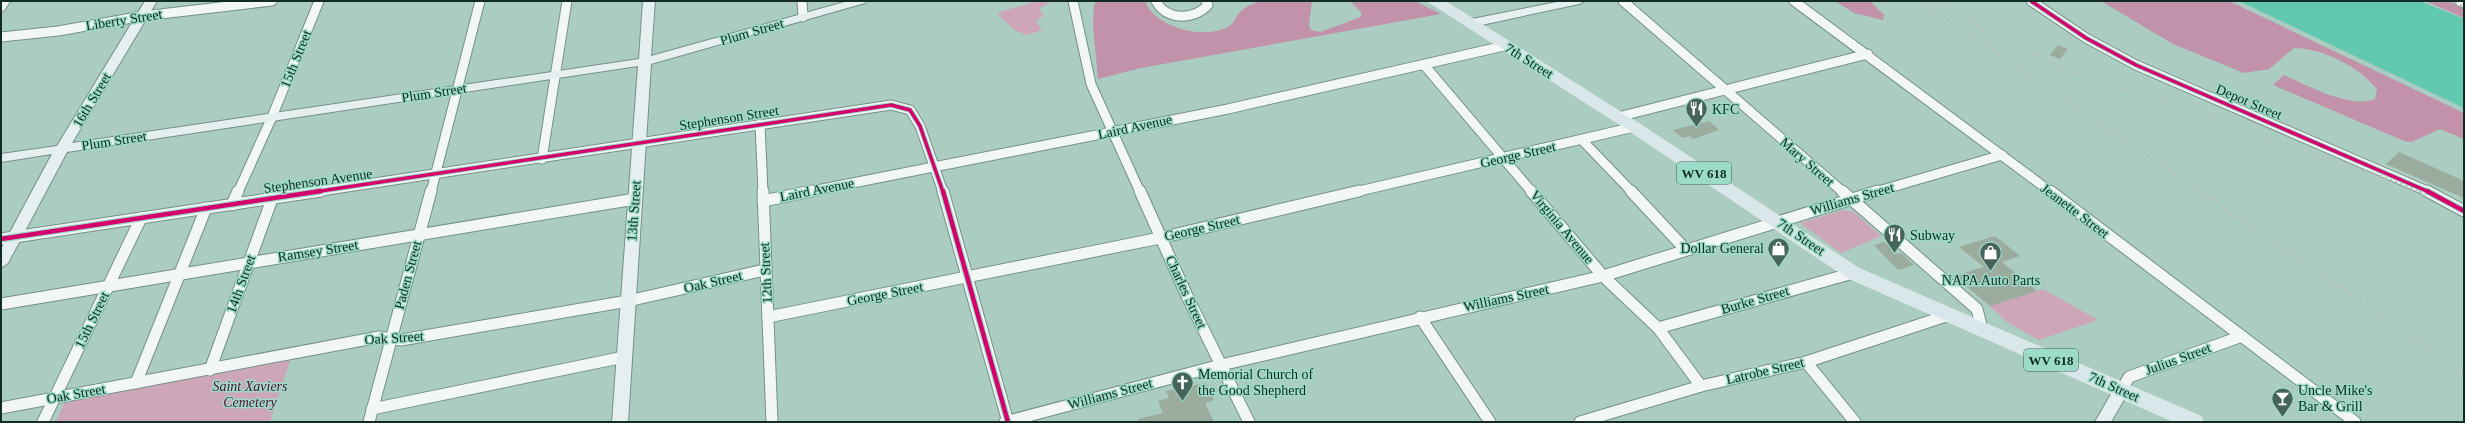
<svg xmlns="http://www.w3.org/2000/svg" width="2465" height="423" font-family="'Times New Roman',serif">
<rect width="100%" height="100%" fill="#aaccc1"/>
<g fill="#cea6b9">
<polygon points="1038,1 1049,3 1040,8 1043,16 1036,21 1042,30 1027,35 1014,30 997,13"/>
<polygon points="1843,210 1854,212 1881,236 1841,253 1800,223"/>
<polygon points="2043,289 2098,320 2039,340 2007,322 1990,306"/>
<polygon points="291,358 270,422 56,422 65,401"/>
</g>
<g fill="#c192a9">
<path d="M1098,1h47c10,27 59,39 83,26 6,-4 7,-8 11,-14 3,-4 13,-9 18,-11 11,-2 42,-1 55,-1l-3,24 2,5 9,2 41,-15v-5l-11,-11h65l26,13 -300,54 -43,11 -5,-54 1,-21z"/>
<polygon points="1835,1 1870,1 1884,15 1883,20 1854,13"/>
<path d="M2101,1h128l235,112v26l-24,-10 -28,13 -8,-1 -131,-56 11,-10c22,10 67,34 91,24l2,-10c-18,-22 -54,-41 -83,-41l-25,21 -25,4 -71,-29z"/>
<polygon points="2425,1 2448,1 2464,8 2464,18"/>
</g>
<polygon fill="#62c8af" points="2239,1 2420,1 2464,19 2464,108"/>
<g fill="#9bab9d">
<polygon points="2058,45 2068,49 2060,59 2050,55"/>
<polygon points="1709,121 1719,130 1693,139 1690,136 1682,138 1673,130"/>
<polygon points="2399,152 2464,181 2464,198 2386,164"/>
<polygon points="1995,236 2020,256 2002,262 2037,291 1990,306 1954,276 1984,267 1959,247"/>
<polygon points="1884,242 1898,254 1901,253 1914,265 1898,270 1874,245"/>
<polygon points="1206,383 1214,400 1205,403 1214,422 1138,422 1138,419 1163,413 1158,401 1169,398 1166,391"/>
</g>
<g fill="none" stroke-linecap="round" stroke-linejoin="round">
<defs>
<g id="street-far1">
<polyline points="802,1 803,17"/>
<polyline points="1073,1 1091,84 1140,192"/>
<path d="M1156,1c10,20 38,19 52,4l-2,-4"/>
<polyline points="1623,1 1843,192"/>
<polyline points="1794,1 2051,192"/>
<polyline points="2031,1 2086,38 2136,65 2429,192"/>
<polyline points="2459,1 2464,3"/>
<polyline points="1,7 5,1"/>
<polyline points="1,37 58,31 143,16 272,1"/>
<polyline points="1425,66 1532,192"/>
<polyline points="1618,117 1868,54"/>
<polyline points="760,124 763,192"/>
<polyline points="1582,140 1632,192"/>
<polyline points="542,159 567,1"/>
<polyline points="238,192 272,117 319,1"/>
<polyline points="314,192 891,105 910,110 920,126 943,192"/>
<polyline points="431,192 480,1"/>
<polyline points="807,192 1228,109 1504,46"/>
<polyline points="1355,192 1634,127"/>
<polyline points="1875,192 2002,155"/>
</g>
<g id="street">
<polyline points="763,191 772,422"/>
<polyline points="943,191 1008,422"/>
<polyline points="1140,191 1187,296 1249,422"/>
<polyline points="1531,191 1603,276 1658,328 1701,386"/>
<polyline points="1631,191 1686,250"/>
<polyline points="1842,191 1977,309 1982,329"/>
<polyline points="2050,191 2355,422"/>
<polyline points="2427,191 2464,211"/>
<polyline points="763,201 812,191"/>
<polyline points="232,205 238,191"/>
<polyline points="1,239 321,191"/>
<polyline points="1,304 635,199"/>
<polyline points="768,317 1160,238 1359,191"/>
<polyline points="1420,317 1490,422"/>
<polyline points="1658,328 1853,273"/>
<polyline points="1806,362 1855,422"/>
<polyline points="210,370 272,199"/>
<polyline points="136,383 206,208"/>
<polyline points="2121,391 2129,377 2242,336"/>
<polyline points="1,408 379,337 401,340 628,301 764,270"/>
<polyline points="372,409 624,357"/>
<polyline points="43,422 141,218"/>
<polyline points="369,422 431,191"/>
<polyline points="1005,422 1221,365 1603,276 1878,191"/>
<polyline points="1580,422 1701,386 1806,362 1949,315"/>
</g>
<g id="secondary">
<polygon points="145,1 157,1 72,143 639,59 643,1 655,1 651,56 848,1 867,1 865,3 651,64 628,422 612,422 638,66 67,152 8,263 1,268 1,249 52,154 1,162 1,154 57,146"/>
<polygon points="1562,1 1585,1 1579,4 1472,27 1466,23 1472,19"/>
<polygon points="2121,385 2127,387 2129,391 2111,422 2095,422 2115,387"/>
</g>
<polygon id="primary" points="1428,1 1444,1 1639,124 1859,269 2201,417 2203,422 2176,422 1847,277 1629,130"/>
</defs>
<use href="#street-far1" stroke="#759088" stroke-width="11"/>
<use href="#street" stroke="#759088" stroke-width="13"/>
<use href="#secondary" stroke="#759088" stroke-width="2"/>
<use href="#primary" stroke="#d9e8e3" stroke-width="2"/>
<use href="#street-far1" stroke="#f2f7f6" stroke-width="9"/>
<use href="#street" stroke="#f2f7f6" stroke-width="11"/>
<use href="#secondary" fill="#e6eff0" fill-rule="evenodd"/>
<use href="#primary" fill="#d9e6ea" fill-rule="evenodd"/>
<g stroke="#b7c0be" stroke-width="2.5" stroke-dasharray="2 3.5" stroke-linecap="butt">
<polyline points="1920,1 2201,192"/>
<polyline points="1936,1 1996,38 2064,68 2378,175 2422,192"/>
<polyline points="2450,1 2464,7"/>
</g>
<g stroke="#b7c0be" stroke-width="3" stroke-dasharray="2 4.5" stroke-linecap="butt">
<polyline points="2199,191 2464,372"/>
<polyline points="2419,191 2464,209"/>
</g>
<defs>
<g id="cycleway-far1">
<polyline points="2031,1 2086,38 2136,65 2429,192"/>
<polyline points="314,192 891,105 910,110 920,126 943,192"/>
</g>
<g id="cycleway">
<polyline points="943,191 1008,422"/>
<polyline points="2427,191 2464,211"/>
<polyline points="1,239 321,191"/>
</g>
</defs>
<use href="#cycleway-far1" stroke="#9bdbc7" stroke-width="5.5"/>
<use href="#cycleway" stroke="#9bdbc7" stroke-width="7"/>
<use href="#cycleway-far1" stroke="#d6006c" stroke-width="3.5"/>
<use href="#cycleway" stroke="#d6006c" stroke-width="4.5"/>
</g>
<defs>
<symbol id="restaurant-pin" viewBox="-11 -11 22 30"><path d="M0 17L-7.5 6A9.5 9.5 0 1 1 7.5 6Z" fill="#47645c" stroke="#9bdbc7"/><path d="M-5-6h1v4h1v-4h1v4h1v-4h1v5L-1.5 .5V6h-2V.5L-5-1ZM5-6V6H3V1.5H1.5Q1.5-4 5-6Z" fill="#fff"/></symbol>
<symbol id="shop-pin" viewBox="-11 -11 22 30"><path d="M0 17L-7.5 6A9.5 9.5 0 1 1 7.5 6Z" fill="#47645c" stroke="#9bdbc7"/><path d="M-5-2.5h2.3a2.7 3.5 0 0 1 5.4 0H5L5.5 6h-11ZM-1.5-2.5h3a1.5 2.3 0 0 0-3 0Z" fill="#fff"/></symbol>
<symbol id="church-pin" viewBox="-11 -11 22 30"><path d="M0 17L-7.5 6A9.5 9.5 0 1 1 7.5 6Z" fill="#47645c" stroke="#9bdbc7"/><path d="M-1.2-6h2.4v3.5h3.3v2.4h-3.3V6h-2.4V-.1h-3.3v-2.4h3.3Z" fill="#fff"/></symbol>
<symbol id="bar-pin" viewBox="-11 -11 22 30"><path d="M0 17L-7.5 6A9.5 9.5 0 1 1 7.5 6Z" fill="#47645c" stroke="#9bdbc7"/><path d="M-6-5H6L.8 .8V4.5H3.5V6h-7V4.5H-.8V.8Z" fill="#fff"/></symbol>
</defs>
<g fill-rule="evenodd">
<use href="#restaurant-pin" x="1684" y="96" width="25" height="34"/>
<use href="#restaurant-pin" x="1882" y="222" width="25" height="34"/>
<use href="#shop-pin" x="1766" y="236" width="25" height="34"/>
<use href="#shop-pin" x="1978" y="240" width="25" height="34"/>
<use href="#church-pin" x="1170" y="370" width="25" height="34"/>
<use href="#bar-pin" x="2270" y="386" width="25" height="34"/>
</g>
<g text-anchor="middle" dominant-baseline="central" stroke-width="3" stroke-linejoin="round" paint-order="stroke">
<g fill="#9bdbc7" stroke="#3b6056" stroke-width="1">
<rect x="1677" y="162" width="54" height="22" rx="3"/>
<rect x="2024" y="349" width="54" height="22" rx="3"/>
</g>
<g font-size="13" font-weight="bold" fill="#122c25">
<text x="1704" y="173">WV 618</text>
<text x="2051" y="360">WV 618</text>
</g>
<g font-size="14" fill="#122c25" stroke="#9bdbc7">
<text transform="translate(124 20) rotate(-9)">Liberty Street</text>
<text transform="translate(752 32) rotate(-16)">Plum Street</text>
<text transform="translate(296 59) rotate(-68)">15th Street</text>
<text transform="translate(1529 61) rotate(32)">7th Street</text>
<text transform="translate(434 93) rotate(-9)">Plum Street</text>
<text transform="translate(92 100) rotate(-59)">16th Street</text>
<text transform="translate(2249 102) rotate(23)">Depot Street</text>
<text transform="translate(729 118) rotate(-9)">Stephenson Street</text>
<text transform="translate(1135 127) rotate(-12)">Laird Avenue</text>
<text transform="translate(114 141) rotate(-9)">Plum Street</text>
<text transform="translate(1518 155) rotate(-13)">George Street</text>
<text transform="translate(1807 162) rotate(41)">Mary Street</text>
<text transform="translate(318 181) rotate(-8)">Stephenson Avenue</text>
<text transform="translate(817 190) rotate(-11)">Laird Avenue</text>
<text transform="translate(1852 199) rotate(-16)">Williams Street</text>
<text transform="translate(634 211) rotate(-86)">13th Street</text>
<text transform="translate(2075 211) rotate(37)">Jeanette Street</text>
<text transform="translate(1562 227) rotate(50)">Virginia Avenue</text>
<text transform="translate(1202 228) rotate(-13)">George Street</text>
<text transform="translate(1801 237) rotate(34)">7th Street</text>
<text transform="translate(318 251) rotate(-9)">Ramsey Street</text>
<text transform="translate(766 273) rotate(-93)">12th Street</text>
<text transform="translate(408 275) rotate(-75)">Paden Street</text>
<text transform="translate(713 282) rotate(-13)">Oak Street</text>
<text transform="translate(241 284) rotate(-70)">14th Street</text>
<text transform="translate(1186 292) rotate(65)">Charles Street</text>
<text transform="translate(885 294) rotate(-11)">George Street</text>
<text transform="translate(1506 298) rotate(-12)">Williams Street</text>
<text transform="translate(1755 300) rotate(-16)">Burke Street</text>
<text transform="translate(92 320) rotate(-64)">15th Street</text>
<text transform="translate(394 338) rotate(-4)">Oak Street</text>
<text transform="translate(2178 359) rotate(-20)">Julius Street</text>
<text transform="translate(1765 371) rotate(-13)">Latrobe Street</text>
<text transform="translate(2114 387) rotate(24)">7th Street</text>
<text transform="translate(76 394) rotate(-10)">Oak Street</text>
<text transform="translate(1110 394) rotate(-15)">Williams Street</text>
</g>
<g font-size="14" fill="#122c25" stroke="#9bdbc7" text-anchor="start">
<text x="1712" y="109">KFC</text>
<text x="1910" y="235">Subway</text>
<text x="1764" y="248" text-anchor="end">Dollar General</text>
<text x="1991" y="280" text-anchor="middle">NAPA Auto Parts</text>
<text x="1198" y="374">Memorial Church of<tspan x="1198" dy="16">the Good Shepherd</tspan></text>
<text x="2298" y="390">Uncle Mike's<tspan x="2298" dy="16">Bar &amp; Grill</tspan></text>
</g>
<g font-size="14" font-style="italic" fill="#581035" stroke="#9bdbc7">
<text x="250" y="386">Saint Xaviers<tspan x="250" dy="16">Cemetery</tspan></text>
</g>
</g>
<rect width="2465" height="423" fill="none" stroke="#122c25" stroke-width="4"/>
</svg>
